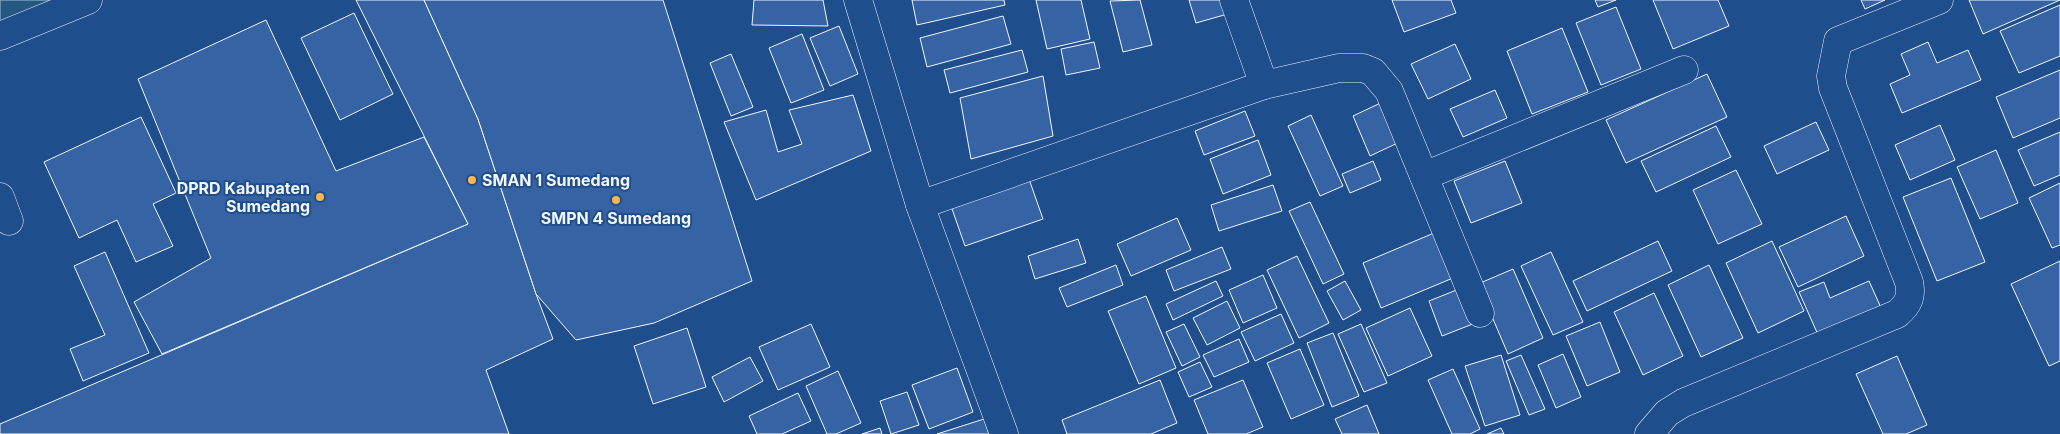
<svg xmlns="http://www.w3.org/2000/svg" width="2060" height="434" font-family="Inter,sans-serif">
<rect width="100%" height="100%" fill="#1f4e8c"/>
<polygon fill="#245a82" stroke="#a8bbd7" points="0,0 69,0 0,28"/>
<g fill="#3563a3" stroke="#f2f6ff">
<polygon points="356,0 424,0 478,119 536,294 553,339 486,370 509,434 0,434 0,424 468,224"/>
<polygon points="424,0 663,0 752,281 654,323 576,340 536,294 478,119"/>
<polygon points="754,0 823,0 828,26 752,25"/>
<polygon points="912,0 1004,0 1005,5 917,25"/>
<polygon points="1036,0 1081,0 1090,39 1047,49"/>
<polygon points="1140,0 1152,45 1123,52 1110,1"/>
<polygon points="1189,0 1227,0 1231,13 1196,23"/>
<polygon points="1392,0 1451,0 1456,13 1404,32"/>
<polygon points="1595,0 1616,0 1598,7"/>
<polygon points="1653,0 1718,0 1729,26 1673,49"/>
<polygon points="1861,0 1885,0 1865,9"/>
<polygon points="1969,0 2060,0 1983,34"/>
<polygon points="2060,5 2060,56 2019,73 2000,31"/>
<polygon points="1616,7 1641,69 1601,85 1576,23"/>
<polygon points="354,13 393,94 340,120 301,38"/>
<polygon points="1003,16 1011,44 927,67 920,38"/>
<polygon points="266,20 336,171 424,137 468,224 162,354 134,302 211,258 138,79"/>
<polygon points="839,26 858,74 830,86 810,38"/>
<polygon points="1562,28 1588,92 1532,114 1507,51"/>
<polygon points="802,34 824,90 791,103 769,48"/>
<polygon points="1094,42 1100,68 1066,75 1061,49"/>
<polygon points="1928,42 1937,63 1968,50 1981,80 1902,113 1890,84 1910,75 1901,54"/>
<polygon points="1455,44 1471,79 1428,99 1411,64"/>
<polygon points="1022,50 1028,72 950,93 944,70"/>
<polygon points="731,54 753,107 731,116 710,63"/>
<polygon points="2060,70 2060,118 2013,138 1996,97"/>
<polygon points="1707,74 1727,117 1626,163 1606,120"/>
<polygon points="1043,76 1053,136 971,159 960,98"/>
<polygon points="1495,90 1507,118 1463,137 1450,109"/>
<polygon points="853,95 871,151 756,200 724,122 766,110 778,152 802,144 789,110"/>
<polygon points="1389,99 1406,139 1370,156 1353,116"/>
<polygon points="1245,111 1255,136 1204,155 1195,131"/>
<polygon points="1311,115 1343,186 1320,196 1288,126"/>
<polygon points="141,117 176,193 153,204 173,246 136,262 117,220 79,238 44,162"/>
<polygon points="1816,122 1829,150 1777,174 1764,146"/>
<polygon points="1940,125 1955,160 1910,180 1895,145"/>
<polygon points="1716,126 1731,157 1656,192 1641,161"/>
<polygon points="2060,132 2060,175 2034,186 2018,150"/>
<polygon points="1258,140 1271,175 1223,194 1210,159"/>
<polygon points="1996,150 2018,203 1980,219 1957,167"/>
<polygon points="1373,161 1381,180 1350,193 1342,174"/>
<polygon points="1505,161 1522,203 1471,223 1454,181"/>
<polygon points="1736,170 1762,224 1718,244 1693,190"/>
<polygon points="1951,178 1985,262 1937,281 1903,197"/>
<polygon points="1029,179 1043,219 965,246 951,206"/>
<polygon points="2060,183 2060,245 2052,248 2029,198"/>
<polygon points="1273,185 1282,211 1219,231 1211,205"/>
<polygon points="1310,202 1344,274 1323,284 1289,211"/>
<polygon points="1846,216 1864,256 1798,287 1779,247"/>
<polygon points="1177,218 1191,250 1131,276 1117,244"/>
<polygon points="1434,233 1453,278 1381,308 1363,263"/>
<polygon points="1078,239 1086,263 1035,279 1028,256"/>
<polygon points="1658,241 1672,271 1587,311 1573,281"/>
<polygon points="1772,241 1804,311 1758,333 1726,263"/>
<polygon points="1222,247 1231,269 1174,291 1166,270"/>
<polygon points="105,252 149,353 83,381 70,349 105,335 74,266"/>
<polygon points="1551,252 1583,322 1553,335 1521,266"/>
<polygon points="1297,256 1329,323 1299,338 1267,270"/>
<polygon points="2060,261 2060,361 2049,366 2011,284"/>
<polygon points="1116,265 1123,285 1067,307 1059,288"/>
<polygon points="1709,265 1743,338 1701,357 1668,285"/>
<polygon points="1513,269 1543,338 1508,354 1478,284"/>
<polygon points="1263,275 1277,308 1243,323 1229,290"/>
<polygon points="1216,281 1223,296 1173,320 1166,304"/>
<polygon points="1345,281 1361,310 1343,320 1327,291"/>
<polygon points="1869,281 1882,310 1819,337 1799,292 1824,282 1830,298"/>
<polygon points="1469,285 1483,320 1442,336 1429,301"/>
<polygon points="1654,293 1683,356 1643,375 1614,312"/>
<polygon points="1146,296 1176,368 1139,384 1108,311"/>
<polygon points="1227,301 1240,328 1207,345 1193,318"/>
<polygon points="1410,308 1432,356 1388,376 1366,328"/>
<polygon points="1281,314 1294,343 1255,361 1241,332"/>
<polygon points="1600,322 1620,372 1587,386 1566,336"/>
<polygon points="811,324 830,367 778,390 759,347"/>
<polygon points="1184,324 1200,357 1182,366 1166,332"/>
<polygon points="1361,324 1387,383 1364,392 1338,334"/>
<polygon points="687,328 706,387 653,404 634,346"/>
<polygon points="1333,333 1359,396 1332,407 1307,343"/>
<polygon points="1239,339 1249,362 1214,377 1203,355"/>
<polygon points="1300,349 1324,405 1291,419 1267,363"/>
<polygon points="1563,354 1581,397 1556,408 1538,365"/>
<polygon points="1501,355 1520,415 1485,426 1465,366"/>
<polygon points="1521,355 1545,409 1529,415 1506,361"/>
<polygon points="1897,356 1927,425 1906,434 1883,434 1856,374"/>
<polygon points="750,357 763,381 724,402 712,377"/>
<polygon points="1200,362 1212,387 1189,397 1178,372"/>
<polygon points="957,368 973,412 929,429 912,385"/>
<polygon points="1453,369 1480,429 1470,434 1452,434 1428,380"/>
<polygon points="838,371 861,423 836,434 827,434 806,386"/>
<polygon points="1160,380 1177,423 1151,434 1067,434 1062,420"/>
<polygon points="1243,380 1263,427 1246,434 1208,434 1194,400"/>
<polygon points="907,392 919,425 891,434 880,401"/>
<polygon points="798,393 811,421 782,434 757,434 749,416"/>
<polygon points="1367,405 1379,434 1342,434 1335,419"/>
<polygon points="984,419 989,434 937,434"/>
<polygon points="880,428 882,434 862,434"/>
<polygon points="1501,428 1504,434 1487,434"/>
</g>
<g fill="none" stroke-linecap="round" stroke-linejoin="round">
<defs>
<g id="minor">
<polyline points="858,0 920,205 1004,434"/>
<polyline points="1234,0 1264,85"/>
<polyline points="1424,176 1684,70"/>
<polyline points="0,197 9,221"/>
<polyline points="920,205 1264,85 1339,68 1363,68 1373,72 1389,91 1480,313"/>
<path d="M1649,434l18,-21 16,-10 214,-89c12,-10 15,-18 12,-32l-76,-194 -2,-12 7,-35 101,-41"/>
</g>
<polyline id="tertiary" points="0,36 88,0"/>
</defs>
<use href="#minor" stroke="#f2f6ff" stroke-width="29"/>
<use href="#tertiary" stroke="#f2f6ff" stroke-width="29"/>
<use href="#minor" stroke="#1f4e8c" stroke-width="28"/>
<use href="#tertiary" stroke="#1f4e8c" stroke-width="28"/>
</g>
<g fill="#ffb74d" stroke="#1f4e8c" stroke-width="2">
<circle cx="472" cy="180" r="5"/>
<circle cx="320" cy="197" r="5"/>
<circle cx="616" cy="200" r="5"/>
</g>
<g text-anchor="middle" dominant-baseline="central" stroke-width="4" stroke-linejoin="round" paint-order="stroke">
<g font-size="16" font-weight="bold" fill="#f2f6ff" stroke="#1f4e8c" text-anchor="start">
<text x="482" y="180">SMAN 1 Sumedang</text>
<text x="310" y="188" text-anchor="end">DPRD Kabupaten<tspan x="310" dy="18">Sumedang</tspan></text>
<text x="616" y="218" text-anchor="middle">SMPN 4 Sumedang</text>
</g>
</g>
</svg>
